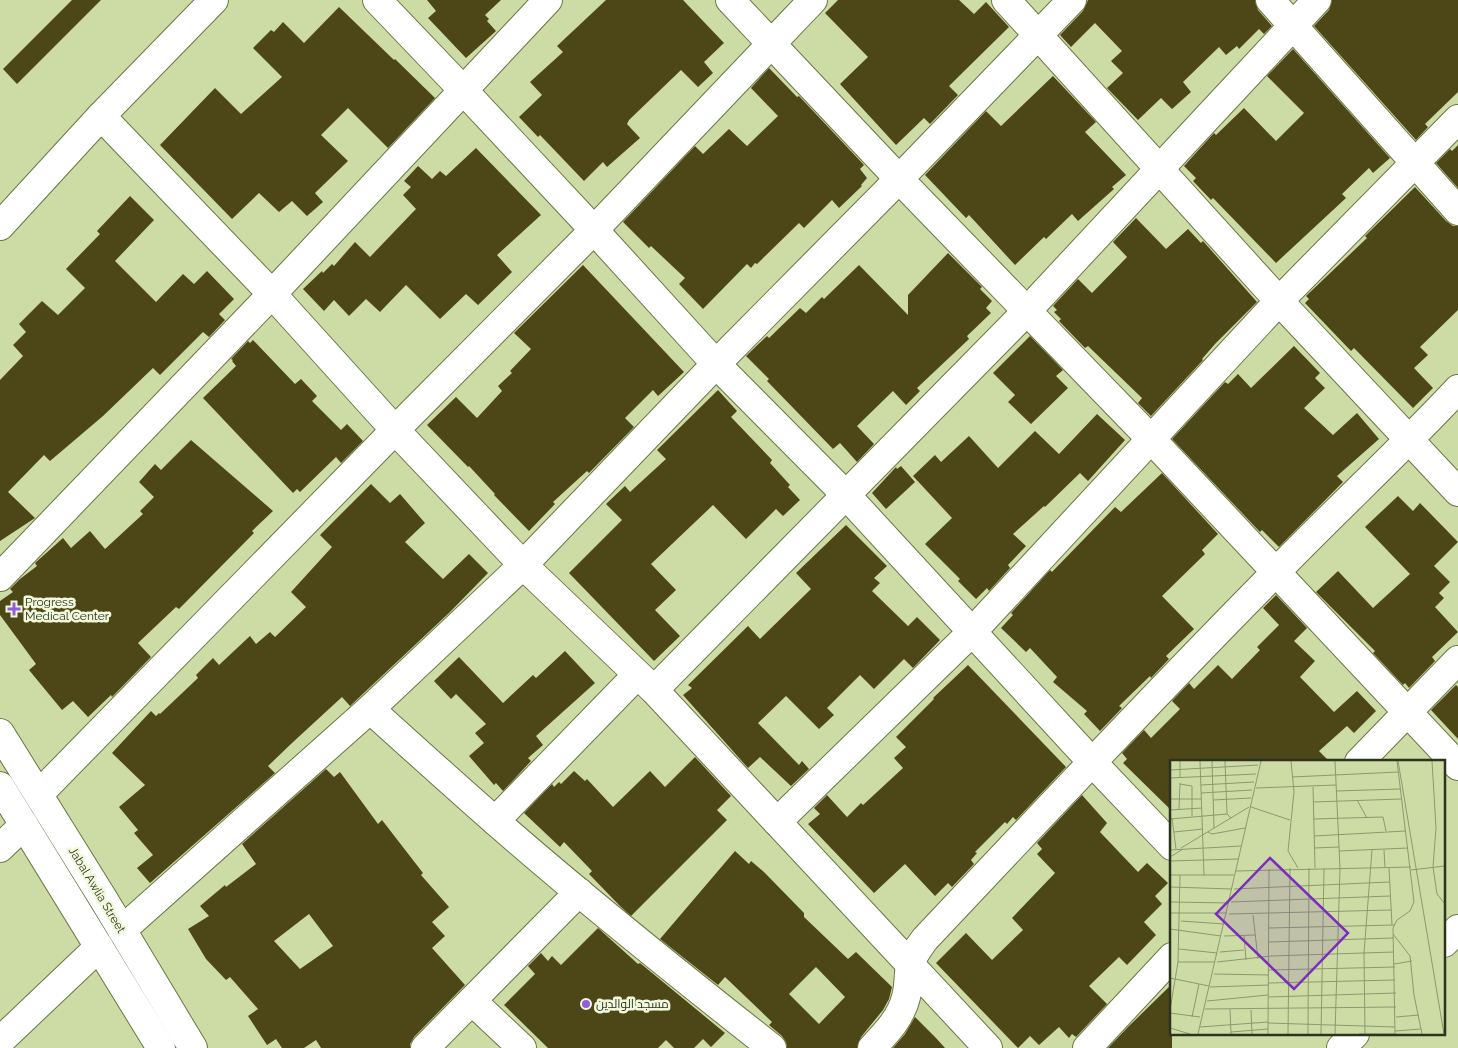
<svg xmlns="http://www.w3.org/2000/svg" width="1458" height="1048" font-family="Raleway,Cairo,sans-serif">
<rect width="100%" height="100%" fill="#cddca5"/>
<g fill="#4d4617" fill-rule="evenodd">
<polygon points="72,0 101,0 17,84 3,69"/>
<polygon points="427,0 501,0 485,15 489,19 487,21 496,31 466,58 428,18 436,11"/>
<polygon points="606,0 683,0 724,43 704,62 713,73 698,87 681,70 629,120 627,124 640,138 607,167 603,162 584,181 540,135 538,137 519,117 542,95 530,82 563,52 557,46"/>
<polygon points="838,0 959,0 974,14 986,2 1009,27 949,86 958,95 930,124 924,118 896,145 840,84 868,57 825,13"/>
<polygon points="1088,0 1255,0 1258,10 1272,26 1264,34 1259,29 1239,49 1237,46 1226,55 1219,47 1183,82 1191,92 1172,109 1161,98 1138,120 1107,88 1123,73 1111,61 1122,51 1095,23 1071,47 1060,35 1083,11"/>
<polygon points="1332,0 1458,0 1458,92 1425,124 1428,127 1416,140 1314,26 1329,10"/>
<polygon points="339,7 394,60 395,59 435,98 388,148 348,108 321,135 348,161 315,193 323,202 307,216 292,201 279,212 259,193 232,219 160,145 215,88 241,114 282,77 253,48 271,30 274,32 283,22 304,43"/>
<polygon points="1293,49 1390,158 1373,173 1369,168 1342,194 1346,198 1276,263 1213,198 1211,200 1193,181 1196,178 1184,166 1214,133 1216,135 1244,108 1276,141 1304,113 1267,76"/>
<polygon points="769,68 797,97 799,96 864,165 860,169 867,178 861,185 862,186 839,208 832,200 804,228 799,223 757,264 755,263 751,268 747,264 703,309 679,284 685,278 651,246 649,248 623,222 695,146 703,154 729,129 747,146 778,116 751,88"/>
<polygon points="1053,76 1096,122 1085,132 1126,175 1112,187 1114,189 1078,221 1072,214 1046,239 1044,237 1015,265 969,215 966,218 925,175 986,111 1001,126"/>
<polygon points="1458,145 1458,188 1436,163 1450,149 1452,151"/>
<polygon points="476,148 541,215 497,255 512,272 478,305 466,294 440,319 406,285 380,312 366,299 349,316 334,300 324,311 303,289 322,271 323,273 332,264 334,266 355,242 370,257 413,212 416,209 403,195 411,187 404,181 418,166 432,179 440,171 446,176"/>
<polygon points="1415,187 1446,221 1453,226 1458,226 1458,310 1420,347 1428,355 1414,368 1433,388 1413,408 1354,348 1351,351 1305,303 1309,299 1306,296 1367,238 1365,236"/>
<polygon points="130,196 154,220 115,261 156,302 183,274 194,284 207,271 234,299 219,314 225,320 209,337 203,332 160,375 153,368 103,416 50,461 44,455 8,492 35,518 0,541 0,380 23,356 13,345 26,332 19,324 42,301 58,315 85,288 66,269 100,234 97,231"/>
<polygon points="1136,218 1166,249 1188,229 1201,243 1203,241 1257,302 1215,344 1202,359 1203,360 1151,416 1138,403 1142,398 1088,346 1085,348 1059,321 1061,319 1054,312 1057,310 1053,306 1078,279 1092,293 1127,257 1113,242"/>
<polygon points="948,253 982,287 980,289 992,301 986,308 991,313 967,336 969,339 917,388 920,391 906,405 893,391 857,426 874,444 857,462 840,443 833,449 767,381 769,379 746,356 767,336 769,338 800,308 806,313 822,297 824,299 859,265 908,315 908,295"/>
<polygon points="583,265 684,372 658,396 653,390 625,418 634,427 589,473 587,471 553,502 555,504 529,531 494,495 495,494 469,466 468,467 427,425 456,397 477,418 502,391 498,386 512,373 510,371 531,349 514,333"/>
<polygon points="1030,336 1063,370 1056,376 1068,388 1031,424 1008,402 1015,395 993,373"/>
<polygon points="253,340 295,384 301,379 317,396 312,401 341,430 347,424 363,441 341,463 336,457 300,492 297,489 293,493 203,398 236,366 232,361 233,360 231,359 248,341 250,343"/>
<polygon points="1294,346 1320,373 1315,378 1325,388 1304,408 1333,435 1357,413 1379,439 1337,476 1343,482 1279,547 1262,530 1260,532 1172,439 1225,382 1228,384 1238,374 1251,388"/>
<polygon points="718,390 737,411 731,417 772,460 770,463 790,485 788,487 800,500 783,516 776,509 746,539 713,505 651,564 676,590 655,610 680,636 654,661 569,573 622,520 606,504 625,486 630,492 666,459 657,450"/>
<polygon points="1097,414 1125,440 1088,481 1080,473 1045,507 1044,506 1013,534 1026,546 1008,565 1010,568 989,591 987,588 976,599 958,581 960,579 925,544 952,518 913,476 935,455 941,462 969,436 998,468 1035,431 1059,454"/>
<polygon points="191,440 273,511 252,531 254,533 179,609 176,607 138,643 151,657 112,697 111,695 88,717 73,701 62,710 29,670 36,664 0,615 0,601 13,592 10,589 20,579 37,566 35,563 63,538 71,548 90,531 105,549 143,514 140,511 154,497 139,482 155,464 161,470"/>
<polygon points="901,466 915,482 886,509 872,493 896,467 897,469"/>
<polygon points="1162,473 1218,534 1202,550 1205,554 1162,596 1194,629 1166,656 1169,659 1151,678 1150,676 1119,706 1122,708 1100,731 1084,714 1087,711 1053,682 1057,677 1030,648 1026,652 1001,628 1013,615 1011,613 1050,570 1052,572 1115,507 1121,512"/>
<polygon points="371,484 390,503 400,494 425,523 405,542 443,579 469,554 488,573 450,612 350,706 342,697 292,743 268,766 275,773 150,883 137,868 153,855 134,833 138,830 119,807 145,785 112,753 151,711 156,716 159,713 160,714 198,678 196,675 213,658 219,665 250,636 256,644 270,632 275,637 306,607 291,592 332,547 320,535"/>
<polygon points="1398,496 1413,511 1420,503 1458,542 1434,566 1450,582 1439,593 1444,598 1435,607 1458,632 1432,657 1435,661 1409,688 1405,683 1403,685 1373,653 1375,651 1316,592 1338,571 1373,608 1410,574 1365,527"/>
<polygon points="846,525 887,566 874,578 880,583 872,591 908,626 917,617 940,640 913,668 904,659 874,689 860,675 827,708 834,715 819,729 786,696 758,723 799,765 802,761 809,769 791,786 760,757 748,768 683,695 692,688 688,685 748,626 760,639 811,589 796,573"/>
<polygon points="1276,595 1307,628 1294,641 1315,661 1300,677 1334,712 1357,691 1376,711 1354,733 1347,726 1319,751 1330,762 1172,762 1172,811 1123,763 1127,759 1122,753 1144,730 1151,738 1180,709 1172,701 1189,683 1194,689 1218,665 1232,679 1260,650 1257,647 1279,625 1263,608"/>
<polygon points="565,651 595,683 536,736 543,745 528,758 531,761 503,791 496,783 494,785 469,756 484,743 475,733 486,724 456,694 451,699 434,681 459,657 503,703 533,675 536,678"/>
<polygon points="968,665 1066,767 1016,820 1013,817 1007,824 1005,822 975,852 977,853 971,860 974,864 952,887 948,883 935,896 905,864 874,893 808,824 820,814 814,808 827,795 847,817 861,803 863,805 903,768 894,758 906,747 896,737 934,699 933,698"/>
<polygon points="1456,685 1458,687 1458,739 1431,710"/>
<polygon points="695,757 731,796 717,810 727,820 631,916 620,906 589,874 592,871 564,842 560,847 524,813 552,784 554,787 559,782 561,784 574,771 585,781 587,779 613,807 650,771 665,787"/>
<path d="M326,769l8,8 6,-5 38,52 4,-4 41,53 -2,2 28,32 -17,15 13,14 -13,12 33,37 -51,52 -4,7v4h-89l-5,-8 -12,8h-22l-6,-9 -9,6 -19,-29 10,-7 -28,-32 -4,3 -20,-21 -18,-30 21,-13 -9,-10 25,-21 1,2 30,-23 -14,-20zM309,914l24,32 -33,23 -26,-28z"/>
<polygon points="1082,795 1107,823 1100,832 1138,872 1147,863 1168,883 1155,896 1162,904 1144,922 1156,935 1127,965 1119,957 1089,986 1107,1004 1076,1037 1072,1034 1069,1038 1059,1027 1039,1045 1030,1036 1018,1048 936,963 966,933 992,960 1023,930 1012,918 1055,873 1037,854 1042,849 1037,843"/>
<path d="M735,851l14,13 2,-3 13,11 40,41v4l44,42 8,-7 36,35 -3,12 -6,11 -22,27 -4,11h-70l-1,-6 -4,-6 -13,-11 3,-3 -47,-45 -7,8 -58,-46zM816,967l29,30 -26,27 -30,-30z"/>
<polygon points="598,928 638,964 640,963 725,1033 711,1047 703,1039 694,1048 674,1048 666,1040 658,1048 548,1048 504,1005 535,974 528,966 541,953 548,961 552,956 561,965"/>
<polygon points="1172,984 1172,1048 1108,1048 1129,1026"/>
<polygon points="915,1017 936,1038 945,1048 893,1048 905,1034"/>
</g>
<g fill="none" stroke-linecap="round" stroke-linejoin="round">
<defs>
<g id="minor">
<polyline points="377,0 463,90 594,230 716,364 846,495 1092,762 1172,846"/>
<polyline points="730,0 899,179 1152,440 1458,766"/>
<polyline points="1006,0 1279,301 1458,492"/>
<polyline points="1270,0 1458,211"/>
<polyline points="101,116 272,294 395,430 523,565 654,690 988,1048"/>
<polyline points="0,226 101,116 214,0"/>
<polyline points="0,577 272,294 548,0"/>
<polyline points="654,690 1026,312 1317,0"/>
<path d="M370,709c41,37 83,75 124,111 90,79 184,154 278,228"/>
<polyline points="1359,762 1458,660"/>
<polyline points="39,794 395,430 594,230 813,0"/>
<polyline points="495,821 637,675"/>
<polyline points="777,822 972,632 1279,301 1458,119"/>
<polyline points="0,848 24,825"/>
<polyline points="122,930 370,709 523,565 716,364 899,179 1072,0"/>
<polyline points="1444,943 1458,929"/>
<polyline points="472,1001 522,1048"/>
<polyline points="0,1041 99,947"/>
<polyline points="425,1048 579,892"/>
<path d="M872,1048c14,-15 29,-30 34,-51 3,-10 2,-21 4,-31 2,-10 9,-19 15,-27 116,-123 232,-247 351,-367 60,-62 123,-120 182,-183"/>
<polyline points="1087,1048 1172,957"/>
<polyline points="1341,1048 1355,1034"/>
</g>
<g id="major">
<polyline points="0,733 104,900 193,1048"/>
<polyline points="0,786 161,1048"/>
</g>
</defs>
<use href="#minor" stroke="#6a7643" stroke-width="30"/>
<use href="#major" stroke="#6a7643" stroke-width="30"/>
<use href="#minor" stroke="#fff" stroke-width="28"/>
<use href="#major" stroke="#fff" stroke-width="28"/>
</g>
<g fill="#905ed8" stroke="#f1f9dd" stroke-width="2">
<path d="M11.5 601.5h5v5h5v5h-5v5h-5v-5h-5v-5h5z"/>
<circle cx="586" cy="1004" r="5"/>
</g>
<g text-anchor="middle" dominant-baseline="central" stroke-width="5" stroke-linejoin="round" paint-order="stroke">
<g font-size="12" fill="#2e331d" stroke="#f1f9dd" text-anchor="start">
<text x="25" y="602">Progress<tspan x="25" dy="14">Medical Center</tspan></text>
<text x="596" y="1004">مسجد الوالدين</text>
</g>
<g font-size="12" fill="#2e331d" stroke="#f1f9dd">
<text transform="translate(97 890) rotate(59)">Jabal Awlia Street</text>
</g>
</g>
<g transform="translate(1170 760)">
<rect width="275" height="275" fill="#cddca5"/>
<path fill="none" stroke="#8d986f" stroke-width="1" d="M30,1l4,114M42,1l2,67M55,1l2,53 4,4M121,1l3,31 -6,59 10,17M228,1l46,273M262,1l4,67 -3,39 4,27 8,10M0,10l88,-5M122,17l106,-5M0,18l86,-4M10,18v-17M10,24l12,2v30M31,25l53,-3M143,27l2,81M86,28l80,-3M166,31l64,-2M31,33l51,-3M0,39h31M43,40l38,-2M187,40l10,18M143,42l88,-3M81,47l39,13M9,49l1,-26M0,50l32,-2M2,58l4,31M0,59l57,-5M143,59l70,-2 3,14M4,72l29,-3M38,72l4,2 33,-6M144,76l92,-5M11,88l68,-41M144,88l25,-1M0,90l71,-4M214,90l1,18M169,91l69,-3M0,97l13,-8M0,101l68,-2M219,108l3,57M241,110l34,-4M66,111l175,-4M0,115h64M0,127l62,2M64,129l155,-7M0,142l59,1M61,142l159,-6M0,153h57M59,154l162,-4M83,155l5,44M11,161l43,3M99,168l125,-3M0,169l51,7M223,174l17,22 4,39 8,39M54,176l31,-1M74,176l2,24M99,182l124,-4M9,189l38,4M50,192l24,-2M8,202h37M47,202l54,-6 123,-4M224,204l18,-3M99,210l126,-3M44,214l55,1M0,218l39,8M99,223l126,-3M40,227l59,-2M99,237l127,-4M37,241l61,-6M35,249l191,-2M60,249l1,25M0,250l8,-48 2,-87M81,250l1,24M0,253l30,4M22,257l7,-33M226,257l23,-2M98,263l127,4M30,267l68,-5M0,268l20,6M225,271l26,-2M61,272l37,-3M28,274l63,-273M98,274l1,-165M118,274l2,-166M138,274l1,-166M151,274l3,-165M165,274l5,-165 -5,-108M189,274h36M195,274l-1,-81 8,-103M225,274l-2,-106 4,-8 13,-9 4,-9 -17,-141"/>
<path fill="#7b2cbf" fill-opacity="0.15" stroke="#7b2cbf" stroke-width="2.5" d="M100,98l78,75 -54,56 -78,-75z"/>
<rect width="275" height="275" fill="none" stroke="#2e331d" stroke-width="2.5"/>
</g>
</svg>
